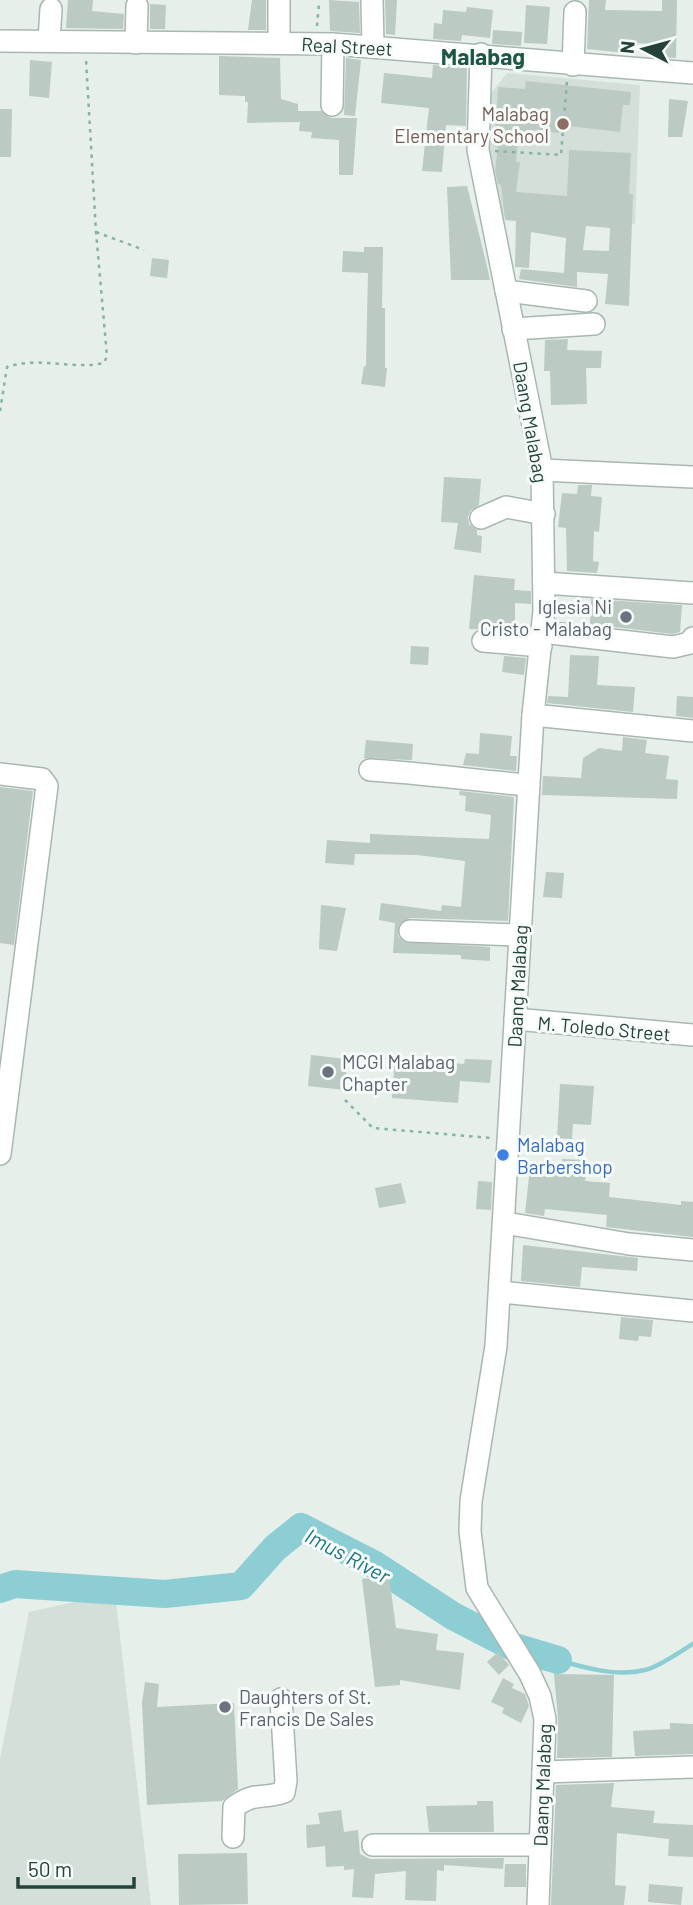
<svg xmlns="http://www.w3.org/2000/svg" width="693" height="1905" font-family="Barlow,sans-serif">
<rect width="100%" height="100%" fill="#e6efea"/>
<g fill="#d4dfd9">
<polygon points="507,73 640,85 635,224 498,216 487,151 488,97"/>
<polygon points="115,1593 151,1905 0,1905 0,1759 29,1612"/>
</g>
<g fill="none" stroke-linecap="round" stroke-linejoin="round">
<path stroke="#8dced5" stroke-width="4.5" d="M558,1660c27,8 59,17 87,10 16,-4 34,-18 48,-26"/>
<polyline stroke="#8dced5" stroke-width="28" points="0,1589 15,1584 165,1594 241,1586 275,1548 301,1527 375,1565 453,1616 511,1646 558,1660"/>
</g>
<g fill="#bbcac3" fill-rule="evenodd">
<polygon points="68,0 93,0 92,11 124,14 123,29 66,28"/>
<polygon points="252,0 266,0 266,30 248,30"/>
<polygon points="329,0 359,2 360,33 330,31"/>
<polygon points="385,0 397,0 395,35 386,34"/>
<polygon points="589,0 606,0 605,10 662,11 662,0 677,0 676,58 658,57 658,44 626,43 625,53 587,49"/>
<polygon points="150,4 166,5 165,29 150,29"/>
<polygon points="526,5 550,7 547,44 524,43"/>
<polygon points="467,7 493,10 490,38 462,35 461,41 433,39 434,23 442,24 443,10 466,12"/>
<polygon points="493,30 522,32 521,46 492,44"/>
<polygon points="219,56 280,58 281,99 298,104 298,111 321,111 331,118 357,118 353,175 339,175 339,140 311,138 312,132 299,131 300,122 247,123 248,102 245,102 245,96 219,95"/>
<polygon points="346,58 361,60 355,116 344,115"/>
<polygon points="30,60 52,62 49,98 29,96"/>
<polygon points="433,65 467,68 466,126 446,125 442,172 422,171 429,108 381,103 384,73 432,78"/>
<path d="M526,81l105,11 -1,13h-7l-3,27 -61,-7v8l-28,-3 -1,9 -12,-1 -2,24h4l-4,30 51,4 2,-46 62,3 -2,41h4l-4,112 -24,-2 3,-30 -31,-2v15l-58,-8 2,-10 43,4 2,-35 -35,-6 -2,36 -14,-1 1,-46 -11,-1 -4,-35 -3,-1 -3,-14 3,-23 -4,-1 4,-59 27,2zM586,226l24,2 -1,23 -26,-1z"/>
<polygon points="669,99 688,101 682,137 668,137"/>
<polygon points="0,109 12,109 11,157 0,157"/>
<polygon points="467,186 486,262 490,280 451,280 447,187"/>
<polygon points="364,247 383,247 382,308 385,308 385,368 387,368 385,387 361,384 364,366 366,366 368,273 342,272 343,251 364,252"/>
<polygon points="152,258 169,260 167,278 150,276"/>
<polygon points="568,339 567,350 602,351 601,368 586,368 587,404 551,405 550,371 544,371 545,340"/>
<polygon points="444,477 481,479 479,505 471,510 468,517 469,524 477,530 477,535 482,536 481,553 454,549 458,523 441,522"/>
<polygon points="578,485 592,485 591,496 602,497 599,532 594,531 593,561 599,562 597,573 567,571 566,528 558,527 562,493 577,494"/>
<polygon points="474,575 515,579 514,590 531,591 531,604 515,603 515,631 469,629"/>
<polygon points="591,599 682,605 680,632 672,634 590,624"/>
<polygon points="411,646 429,647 428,665 410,664"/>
<polygon points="570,655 599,656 597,685 635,687 633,712 547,703 548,696 568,697"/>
<polygon points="504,656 526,658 524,675 502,672"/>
<polygon points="677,696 693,697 693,718 676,716"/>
<polygon points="480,733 512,736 510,756 517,756 516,771 463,765 466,753 479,754"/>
<polygon points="623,737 647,740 645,753 669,756 666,779 678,780 677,799 542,795 543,776 581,778 583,758 599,748 622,751"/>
<polygon points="366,740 413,744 412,760 364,758"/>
<polygon points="0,787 33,791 14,945 0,943"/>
<polygon points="460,791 514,797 508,921 410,918 399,925 398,936 404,942 490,947 490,961 461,959 461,955 393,953 395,923 379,920 381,903 441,911 442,905 461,907 465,861 417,855 355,854 354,865 325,863 327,840 370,843 370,834 489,839 491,815 465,811 466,796 459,795"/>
<polygon points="546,872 564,873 562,898 543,897"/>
<polygon points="321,905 346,908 337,951 319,949"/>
<polygon points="311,1055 347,1059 345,1090 308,1086"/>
<polygon points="395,1058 464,1064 465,1059 492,1060 490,1083 460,1081 458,1103 392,1098"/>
<polygon points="560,1084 594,1086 591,1125 573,1124 572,1139 557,1138"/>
<polygon points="562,1159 587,1160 585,1181 610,1183 609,1197 681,1205 681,1201 693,1202 693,1237 606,1227 607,1215 545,1209 544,1216 525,1213 530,1168 561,1171"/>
<polygon points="478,1181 492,1182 491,1210 476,1209"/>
<polygon points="401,1183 406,1203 379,1208 375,1188"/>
<polygon points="523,1245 638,1258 637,1271 582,1267 580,1287 521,1281"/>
<polygon points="621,1317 653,1320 651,1337 639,1336 638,1341 619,1339"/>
<polygon points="389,1576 396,1628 438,1634 436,1650 464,1653 460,1690 400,1680 400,1685 375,1687 362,1579"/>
<polygon points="498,1652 509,1665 499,1675 487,1662"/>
<polygon points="554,1674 614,1675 612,1757 557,1758 558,1719"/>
<polygon points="503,1678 514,1684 512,1688 525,1694 529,1706 521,1723 502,1713 504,1708 491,1702"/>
<polygon points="145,1682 159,1684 157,1707 234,1703 238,1789 222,1801 147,1805 142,1703"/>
<polygon points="670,1723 693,1724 693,1754 635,1756 633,1731 670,1729"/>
<polygon points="614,1783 611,1807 655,1811 653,1823 693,1825 693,1857 668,1856 669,1839 617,1833 615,1885 626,1886 624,1905 551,1905 556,1785"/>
<polygon points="477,1801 493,1801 494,1832 429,1832 426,1806 477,1805"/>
<polygon points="341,1810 344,1832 358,1830 360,1854 370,1859 504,1858 503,1869 444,1865 444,1871 437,1870 436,1901 405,1900 406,1871 375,1874 373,1898 352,1897 354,1869 344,1870 344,1866 326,1867 325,1846 307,1848 306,1825 320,1824 318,1813"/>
<polygon points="247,1853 248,1904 179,1905 178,1854"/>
<polygon points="505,1864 526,1864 526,1887 504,1887"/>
<polygon points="649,1884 683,1887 681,1905 648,1902"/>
</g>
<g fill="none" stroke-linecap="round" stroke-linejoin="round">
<defs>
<g id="minor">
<polyline points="279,0 279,43"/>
<polyline points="372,0 373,46"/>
<polyline points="0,41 333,44 693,73"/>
<polyline points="49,41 51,9"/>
<polyline points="136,43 137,6"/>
<polyline points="481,54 478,150 542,470 544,611 533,715 496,1346 471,1501 470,1531 477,1588 530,1674 540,1696 545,1719 538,1905"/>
<polyline points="573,65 575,12"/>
<polyline points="332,105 333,44"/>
<polyline points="506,291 586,301"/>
<polyline points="513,329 594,324"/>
<polyline points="542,470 693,477"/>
<polyline points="481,518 506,507 544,514"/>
<polyline points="544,583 693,593"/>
<polyline points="542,632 673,647 690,643 693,638"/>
<polyline points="483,641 541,646"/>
<polyline points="533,715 693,731"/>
<path d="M370,770c54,3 106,11 159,15"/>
<polyline points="0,774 42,779 47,786 0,1154"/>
<polyline points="410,931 520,935"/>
<polyline points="515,1019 693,1035"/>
<polyline points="505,1223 629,1244 693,1250"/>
<polyline points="500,1292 693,1311"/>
<polyline points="543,1772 693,1767"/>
<path d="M233,1837l1,-30c22,-16 28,-7 50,-15l2,-11 -5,-82"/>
<polyline points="373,1845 540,1845"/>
</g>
</defs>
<use href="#minor" stroke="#a8b8b1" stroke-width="24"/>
<g stroke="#85b4a3" stroke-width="2.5" stroke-dasharray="3.5 5" stroke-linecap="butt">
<polyline points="317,26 319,3"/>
<polyline points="495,151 561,155 567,81"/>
<polyline points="96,232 144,250"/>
<path d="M0,411l7,-44c32,-11 65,3 97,-4l3,-7 -11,-124 -10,-172"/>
<polyline points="345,1100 373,1128 491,1138"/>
</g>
<use href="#minor" stroke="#fff" stroke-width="21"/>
</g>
<circle fill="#8d6e63" stroke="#f7fbf9" stroke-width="2.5" cx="563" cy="124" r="7"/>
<g fill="#6b7280" stroke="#f7fbf9" stroke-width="2.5">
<circle cx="626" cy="617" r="7"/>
<circle cx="328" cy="1072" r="7"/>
<circle cx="225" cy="1707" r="7"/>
</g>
<circle fill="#3f7fe0" stroke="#f7fbf9" stroke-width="2.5" cx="503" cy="1155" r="7"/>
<g text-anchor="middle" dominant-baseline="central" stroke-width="6" stroke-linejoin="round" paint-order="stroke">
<g font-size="19" fill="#234239" stroke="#f7fbf9">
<text transform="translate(347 46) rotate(3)">Real Street</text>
<text transform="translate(531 422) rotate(80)">Daang Malabag</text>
<text transform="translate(517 986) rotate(-87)">Daang Malabag</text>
<text transform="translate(604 1028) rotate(5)">M. Toledo Street</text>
<text transform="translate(542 1785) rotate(-88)">Daang Malabag</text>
</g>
<g font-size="19" fill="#785e54" stroke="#f7fbf9" text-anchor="end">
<text x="549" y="113">Malabag<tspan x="549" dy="22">Elementary School</tspan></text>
</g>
<g font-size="19" fill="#5b616d" stroke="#f7fbf9" text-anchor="start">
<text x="612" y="606" text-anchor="end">Iglesia Ni<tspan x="612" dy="22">Cristo - Malabag</tspan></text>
<text x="342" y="1061">MCGI Malabag<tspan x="342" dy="22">Chapter</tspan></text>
<text x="239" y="1696">Daughters of St.<tspan x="239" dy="22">Francis De Sales</tspan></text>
</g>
<g font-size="19" fill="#366cbe" stroke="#f7fbf9" text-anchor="start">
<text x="517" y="1144">Malabag<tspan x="517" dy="22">Barbershop</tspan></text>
</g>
<g font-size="21" font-style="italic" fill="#1a7682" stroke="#f7fbf9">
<text transform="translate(348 1555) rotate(28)">Imus River</text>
</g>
<g font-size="23" font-weight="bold" fill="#1e5646" stroke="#f7fbf9">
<text x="483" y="56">Malabag</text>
</g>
</g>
<g transform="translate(644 49) rotate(276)" stroke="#f7fbf9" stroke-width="5" paint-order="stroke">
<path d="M0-5L12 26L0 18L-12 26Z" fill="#234239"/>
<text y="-10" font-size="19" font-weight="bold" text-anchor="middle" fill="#234239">N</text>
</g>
<path d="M18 1877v10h116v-10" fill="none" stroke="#234239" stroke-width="3.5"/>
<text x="28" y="1877" font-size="21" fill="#234239" stroke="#f7fbf9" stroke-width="5" paint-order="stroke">50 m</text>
</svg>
